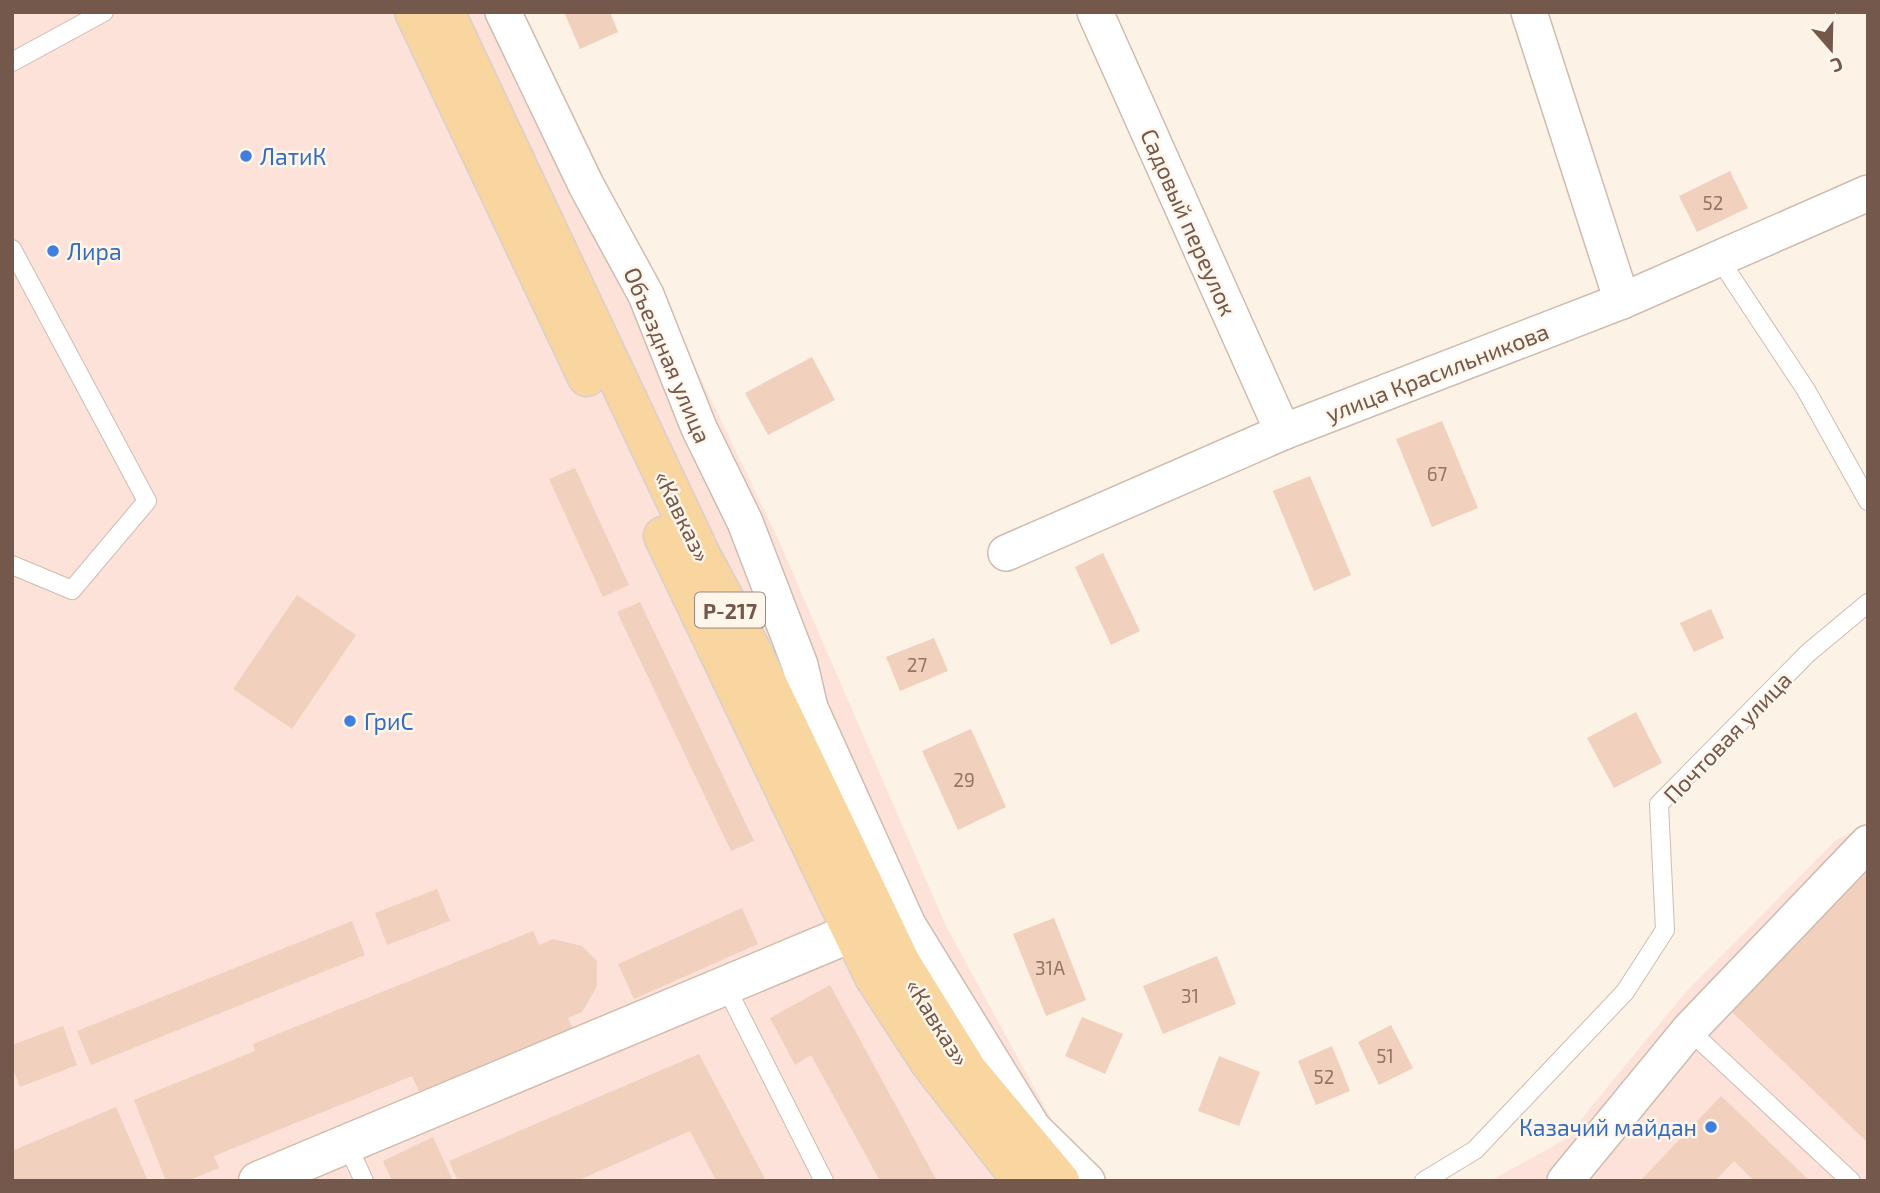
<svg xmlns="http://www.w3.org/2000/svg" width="1880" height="1193" font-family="'Exo 2',sans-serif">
<rect width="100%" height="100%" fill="#fcf2e5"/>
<g fill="#fce2d9">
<polygon points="12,12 524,12 778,539 946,926 1085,1181 12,1181"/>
<polygon points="1868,824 1868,1181 1490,1181 1563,1141 1685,993 1836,840"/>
</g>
<g fill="#f1d0bd">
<polygon points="564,12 610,12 618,32 580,49"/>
<polygon points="1730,171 1748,208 1697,232 1679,196"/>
<polygon points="812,357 835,400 768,435 745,393"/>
<polygon points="1442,421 1478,508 1432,527 1396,439"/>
<polygon points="575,468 629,585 603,597 549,479"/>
<polygon points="1310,476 1351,575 1314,591 1273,491"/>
<polygon points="1103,553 1140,631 1111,645 1075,567"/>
<polygon points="297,595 356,635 292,729 233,689"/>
<polygon points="640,602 754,841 731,851 617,612"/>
<polygon points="1711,609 1724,638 1694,652 1680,623"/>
<polygon points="934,638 948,671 900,691 886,657"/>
<polygon points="1636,712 1662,763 1614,788 1587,738"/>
<polygon points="971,729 1006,807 958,830 922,751"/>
<polygon points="1868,871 1868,1143 1731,1011"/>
<polygon points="437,889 450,921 387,945 375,913"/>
<polygon points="742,908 758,944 634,999 618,964"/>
<polygon points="1054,918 1086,1000 1046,1016 1013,934"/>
<polygon points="352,921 365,955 91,1065 77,1031"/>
<polygon points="533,931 539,945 553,939 582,946 597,961 597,986 582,1012 568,1018 574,1032 420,1094 412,1076 214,1156 219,1168 187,1181 166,1181 134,1100 255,1051 253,1044"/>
<polygon points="1217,956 1236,1004 1163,1034 1143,986"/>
<polygon points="830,985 937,1181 880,1181 811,1055 795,1065 770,1018"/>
<polygon points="1082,1017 1123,1034 1105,1074 1065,1056"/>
<polygon points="1391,1025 1413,1068 1379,1085 1358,1042"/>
<polygon points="63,1026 77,1065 20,1087 12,1067 12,1045"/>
<polygon points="1332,1046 1350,1091 1316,1105 1298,1061"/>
<polygon points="699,1054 766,1181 716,1181 690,1131 577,1181 458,1181 449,1161"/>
<polygon points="1219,1056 1260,1072 1239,1126 1198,1111"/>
<polygon points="1721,1096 1810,1181 1754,1181 1734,1161 1715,1181 1640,1181"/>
<polygon points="116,1107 148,1181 12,1181 12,1151"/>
<polygon points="433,1137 453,1181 392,1181 383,1161"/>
</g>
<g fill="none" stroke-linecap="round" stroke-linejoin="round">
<defs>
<g id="lane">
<polyline points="12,62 104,12"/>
<polyline points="12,249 147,501 72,590 12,565"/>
<polyline points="1720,260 1806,390 1868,501"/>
<polyline points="725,985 824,1181"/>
<polyline points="1689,1030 1851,1181"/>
<polyline points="347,1144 364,1181"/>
<polyline points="1424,1181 1475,1150 1625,992 1665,930 1659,804 1808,653 1868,603"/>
</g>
<g id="street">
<polyline points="503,12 586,185 646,295 699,428 745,522 800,665 810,708 791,734"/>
<polyline points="1095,12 1283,432"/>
<polyline points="1529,12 1622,301"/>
<polyline points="1006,553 1283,432 1622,301 1868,193"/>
<polyline points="810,708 908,925 1033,1128 1087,1181"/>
<polyline points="1565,1181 1689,1030 1868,843"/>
</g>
<polyline id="secondary" points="258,1181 882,920"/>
<g id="primary">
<polyline points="414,12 587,377"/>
<polyline points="445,12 701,555 749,645 901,963 968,1071 1060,1181"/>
<polyline points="663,536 874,977 930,1063 1022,1181"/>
</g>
</defs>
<use href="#lane" stroke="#cfbcaf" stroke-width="20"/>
<use href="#street" stroke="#cfbcaf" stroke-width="38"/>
<use href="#secondary" stroke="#d2bcac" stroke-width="41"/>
<use href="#primary" stroke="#d8d0cd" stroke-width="41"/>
<use href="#lane" stroke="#fff" stroke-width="18"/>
<use href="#street" stroke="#fff" stroke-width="35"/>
<use href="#secondary" stroke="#fff" stroke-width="38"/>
<use href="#primary" stroke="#f9d59f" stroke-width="38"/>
</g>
<g fill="#3f7fe0" stroke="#fff6eb" stroke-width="2.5">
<circle cx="246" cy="156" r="7"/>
<circle cx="53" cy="251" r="7"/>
<circle cx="350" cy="721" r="7"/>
<circle cx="1711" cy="1127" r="7"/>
</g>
<g text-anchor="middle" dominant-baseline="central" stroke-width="5" stroke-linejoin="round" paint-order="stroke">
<g font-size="19" fill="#937668">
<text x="1713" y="202">52</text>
<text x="1437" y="473">67</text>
<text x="917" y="664">27</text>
<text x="964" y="779">29</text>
<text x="1050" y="967">31А</text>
<text x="1190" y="995">31</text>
<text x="1385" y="1055">51</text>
<text x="1324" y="1076">52</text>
</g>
<rect fill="#fff6eb" stroke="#9e877b" stroke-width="2" x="695" y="592.5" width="70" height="35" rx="5"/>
<g font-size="21" font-weight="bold" fill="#74584b">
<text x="730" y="610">Р-217</text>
</g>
<g font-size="23" fill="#366cbe" stroke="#fff6eb" text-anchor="start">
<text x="260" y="156">ЛатиК</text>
<text x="67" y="251">Лира</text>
<text x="364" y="721">ГриС</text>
<text x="1697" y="1127" text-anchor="end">Казачий майдан</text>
</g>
<g font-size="23" fill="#74584b" stroke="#fff6eb">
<text transform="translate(1189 222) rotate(66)">Садовый переулок</text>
<text transform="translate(668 355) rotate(67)">Объездная улица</text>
<text transform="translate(1437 372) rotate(-21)">улица Красильникова</text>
<text transform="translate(683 516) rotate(64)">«Кавказ»</text>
<text transform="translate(1727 737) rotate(-46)">Почтовая улица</text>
<text transform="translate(938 1022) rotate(58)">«Кавказ»</text>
</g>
</g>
<rect width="1880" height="1193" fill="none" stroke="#74584b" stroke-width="28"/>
<g transform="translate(1831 49) rotate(160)" stroke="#fff6eb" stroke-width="5" paint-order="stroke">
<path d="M0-5L12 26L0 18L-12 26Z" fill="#74584b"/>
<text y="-10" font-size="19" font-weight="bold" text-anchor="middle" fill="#74584b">С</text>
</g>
</svg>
